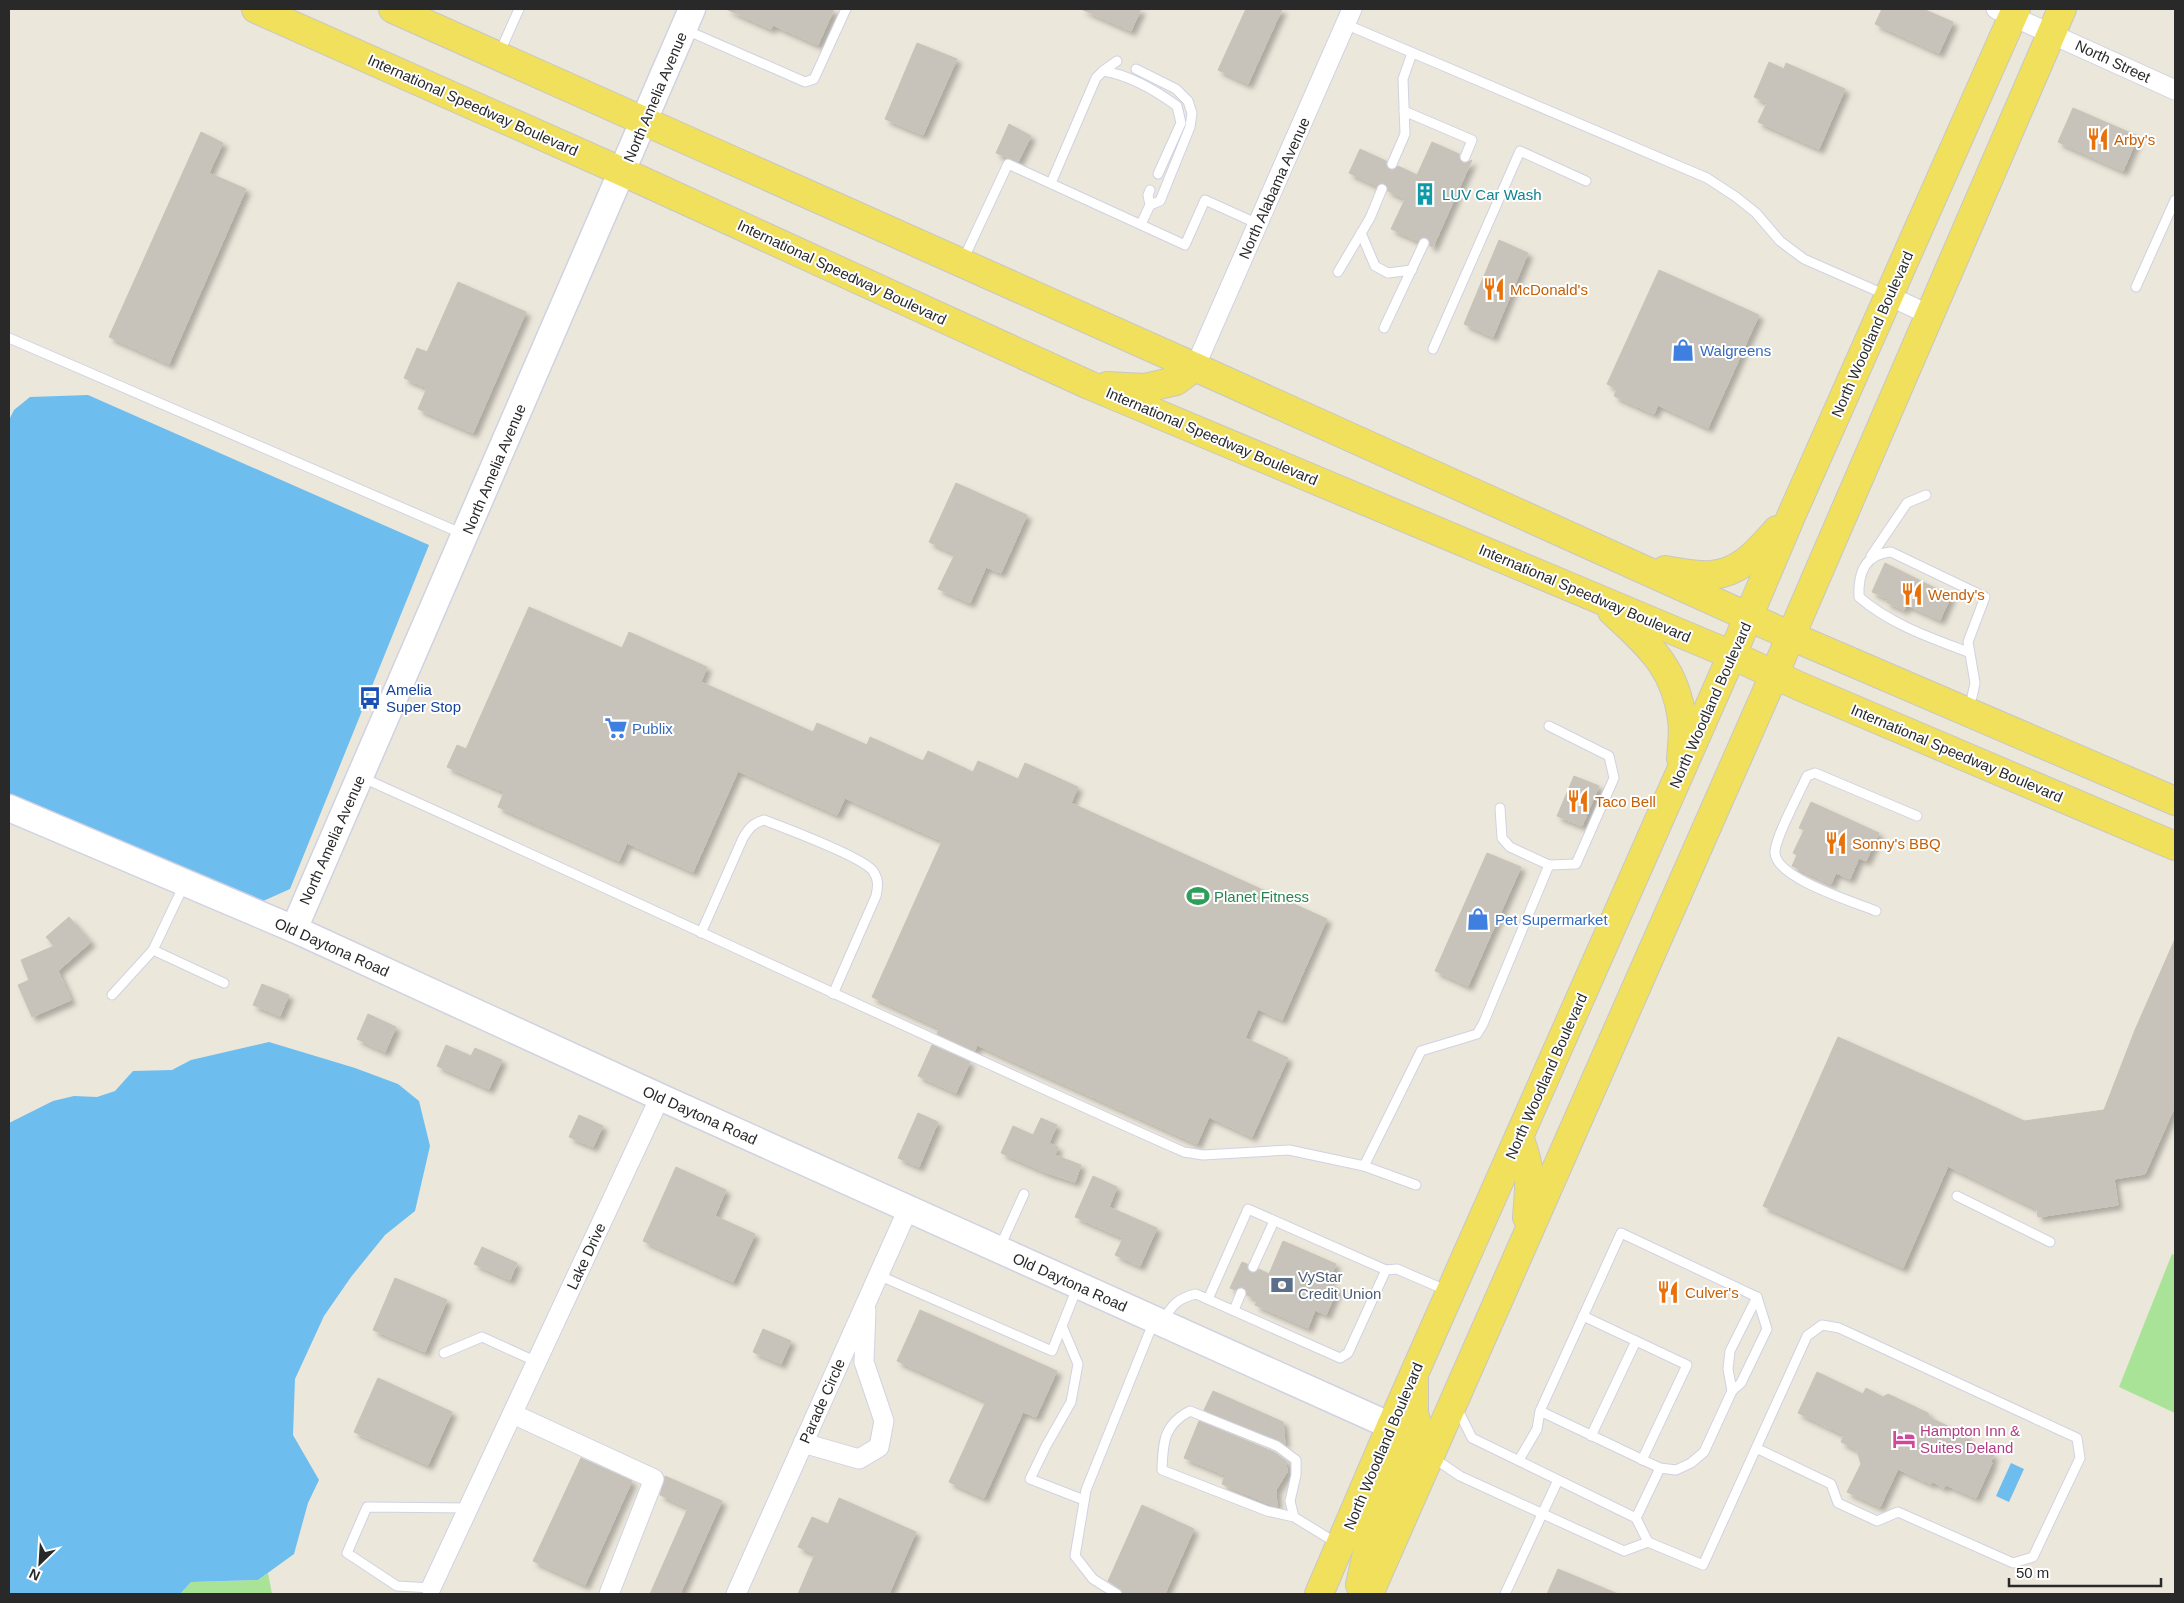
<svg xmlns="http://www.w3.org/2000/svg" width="2184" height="1603" font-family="Helvetica,sans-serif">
<defs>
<filter id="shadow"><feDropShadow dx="4.5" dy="4.5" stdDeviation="2.5" flood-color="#0004"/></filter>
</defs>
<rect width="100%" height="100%" fill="#ece7db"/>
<g fill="#a8e397">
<polygon points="2172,1254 2175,1255 2175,1413 2119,1387"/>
<polygon points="268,1573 272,1594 180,1594 191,1582 258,1580"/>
</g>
<g fill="#6dbdef">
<polygon points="88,395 429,545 290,889 261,902 9,795 9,420 14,410 30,397"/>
<polygon points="269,1042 355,1068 398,1084 419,1101 430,1146 415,1211 385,1235 351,1277 324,1316 295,1379 293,1435 319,1480 308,1503 294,1554 258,1580 191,1582 180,1594 9,1594 9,1123 53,1101 74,1096 97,1097 115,1091 133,1071 172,1070 191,1060"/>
<polygon points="2011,1463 2024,1469 2009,1502 1996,1496"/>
</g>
<g fill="#c7c3bb" stroke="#c7c3b5" filter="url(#shadow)">
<polygon points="726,9 834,9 818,45 773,25 771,29"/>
<polygon points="1081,9 1141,9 1131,31"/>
<polygon points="1246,9 1282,9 1248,84 1218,70"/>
<polygon points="1882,9 1923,9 1953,22 1939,53 1875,24"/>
<polygon points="917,43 957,59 923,135 885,119"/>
<polygon points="1769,62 1784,69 1786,63 1845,89 1819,149 1758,122 1767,103 1754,97"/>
<polygon points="2073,108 2138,136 2123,171 2058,142"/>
<polygon points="1009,124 1031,136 1018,162 996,153"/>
<polygon points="201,132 223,143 209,173 246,189 169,364 109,337"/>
<polygon points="1432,142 1459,154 1459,158 1462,163 1466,163 1472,160 1433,247 1430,246 1429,240 1426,237 1421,238 1418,241 1391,229 1405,199 1388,191 1385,183 1381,183 1377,186 1349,173 1360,149 1386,161 1386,165 1389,169 1393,170 1398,166 1417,175"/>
<polygon points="1499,240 1528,253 1493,337 1464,324"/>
<polygon points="1659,270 1759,315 1708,428 1658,405 1654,414 1614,396 1617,389 1607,384"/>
<polygon points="458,282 526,312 473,433 418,409 427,388 404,378 417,348 427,352"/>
<polygon points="956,483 1027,515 1001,573 986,567 970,603 938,589 955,554 929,542"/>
<polygon points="1885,563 1951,596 1940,620 1907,605 1904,610 1886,602 1888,599 1872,592"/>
<polygon points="529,607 622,648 629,632 707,667 701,682 813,732 817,723 867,745 870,737 923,761 928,751 973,772 978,761 1018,779 1025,763 1078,787 1071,803 1327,919 1282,1020 1258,1009 1245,1038 1288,1058 1252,1137 1209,1117 1197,1144 977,1045 975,1051 937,1034 939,1028 872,997 942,841 845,798 837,815 738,771 693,872 627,843 619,861 498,807 504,792 447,767 457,745 466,749"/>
<polygon points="1574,776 1599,786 1582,826 1557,816"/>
<polygon points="1811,802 1879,833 1866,861 1859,858 1850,879 1836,873 1831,884 1792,866 1797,855 1793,853 1804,830 1799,828"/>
<polygon points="1487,853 1521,867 1468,986 1435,971"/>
<polygon points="69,917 91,942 58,971 71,1000 32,1017 18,985 29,980 21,960 54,946 46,937"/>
<polygon points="2175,939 2175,1106 2145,1174 2114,1179 2118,1205 2038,1217 2037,1209 1948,1166 1903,1268 1763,1206 1838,1037 1977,1099 2024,1121 2104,1110 2135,1030"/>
<polygon points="262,984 289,995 280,1016 253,1005"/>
<polygon points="368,1014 396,1027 385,1052 357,1039"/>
<polygon points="446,1045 471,1056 475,1048 502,1060 489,1089 437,1066"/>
<polygon points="932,1045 970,1062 956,1093 918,1076"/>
<polygon points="918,1113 938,1122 919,1167 898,1158"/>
<polygon points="579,1115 603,1126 593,1147 569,1137"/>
<polygon points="1041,1118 1057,1125 1049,1143 1058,1147 1055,1155 1081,1165 1075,1182 1047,1173 1001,1153 1013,1126 1033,1135"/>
<polygon points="676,1167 726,1190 715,1216 755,1234 733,1282 643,1241"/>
<polygon points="1093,1176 1117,1187 1109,1207 1157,1228 1140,1266 1115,1255 1123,1238 1075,1217"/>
<polygon points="1283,1241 1336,1264 1328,1283 1338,1288 1326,1315 1315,1310 1308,1328 1255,1305 1258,1300 1247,1295 1244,1287 1240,1287 1235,1290 1230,1288 1242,1262 1247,1264 1248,1270 1251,1273 1256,1272 1259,1269 1269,1274"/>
<polygon points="482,1247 517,1263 510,1280 474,1264"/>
<polygon points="395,1278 447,1300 425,1352 373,1330"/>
<polygon points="920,1310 1057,1371 1036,1417 1023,1412 984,1498 949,1482 986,1401 897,1361"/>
<polygon points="763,1329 791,1341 781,1364 753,1352"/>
<polygon points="1817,1372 1863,1394 1866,1388 1883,1397 1888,1394 1928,1413 1929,1417 1968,1436 1965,1442 1994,1455 1991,1461 1992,1463 1976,1498 1946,1485 1944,1488 1933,1482 1931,1484 1898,1469 1880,1507 1847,1492 1861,1464 1857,1450 1841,1442 1844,1435 1798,1413"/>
<polygon points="378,1378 452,1412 428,1465 354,1432"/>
<polygon points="1213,1391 1283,1422 1285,1444 1204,1410"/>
<polygon points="1199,1421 1274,1452 1286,1461 1287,1472 1276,1490 1277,1507 1222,1484 1225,1475 1184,1458"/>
<polygon points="581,1458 632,1481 585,1585 533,1561"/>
<polygon points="665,1476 722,1501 680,1594 650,1594 688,1508 660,1495"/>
<polygon points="839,1498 916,1532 889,1594 798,1594 815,1554 798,1547 812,1517 828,1524"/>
<polygon points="1142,1505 1194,1529 1165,1594 1123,1594 1121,1589 1108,1581"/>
<polygon points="1558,1569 1618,1594 1547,1594"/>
</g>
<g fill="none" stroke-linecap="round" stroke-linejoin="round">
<defs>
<g id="lane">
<polyline points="1345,24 1707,178 1736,197 1756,213 1780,241 1804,259 1886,295"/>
<polyline points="686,30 805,82 814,79 846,9"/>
<polyline points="499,54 519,9"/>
<polyline points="1136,69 1176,89 1188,101 1192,113 1190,127 1160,201 1150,205"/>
<polyline points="1103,71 1117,61"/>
<polyline points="1404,111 1472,140 1465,157"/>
<polyline points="1392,164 1405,134 1403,79 1412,53"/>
<path d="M1051,183l45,-105 7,-7c27,4 52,19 74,35l4,17 -23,51"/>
<polyline points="1141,224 1150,205 1148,195 1150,190"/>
<polyline points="1361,233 1375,266 1388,273 1412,270"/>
<polyline points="963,260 1008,164 1185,245 1205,200 1258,224"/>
<polyline points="1338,272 1370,218 1382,189"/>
<polyline points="2136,287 2175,200"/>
<polyline points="1384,328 1424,243"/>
<polyline points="9,338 463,534"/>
<polyline points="1433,349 1520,151 1586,181"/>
<polyline points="1871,556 1907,503 1926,495"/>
<path d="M1968,652c-37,-14 -78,-28 -109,-55 -1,-24 6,-43 32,-45l94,45 -17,45 7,41 -3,14"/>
<path d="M363,778c274,123 546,252 821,374l19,3 86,-5 75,16 57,-115 56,-17 6,-10 66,-159"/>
<polyline points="1500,808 1502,838 1510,847 1549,865 1576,864 1614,778 1609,756 1549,726"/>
<path d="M1876,911c-22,-9 -104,-34 -101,-60 2,-17 24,-57 32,-75l8,-3 102,43"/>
<path d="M701,933l42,-95c6,-10 10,-15 21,-18 21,8 99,37 109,51 6,9 5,15 3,25l-43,98"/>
<polyline points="153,950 224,983"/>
<polyline points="112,995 153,950 184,885"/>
<polyline points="1364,1166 1416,1185"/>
<polyline points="1957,1196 2050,1242"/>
<polyline points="999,1249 1024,1194"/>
<polyline points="1253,1267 1274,1221"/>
<polyline points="878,1275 1052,1351 1077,1288"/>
<polyline points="1208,1299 1248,1209 1386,1270"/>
<polyline points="1234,1310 1241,1293"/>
<polyline points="1583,1316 1687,1365 1642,1460"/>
<path d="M1164,1320c8,-16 15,-22 32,-26l144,64 8,-5 38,-83 11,-1 51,22"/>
<polyline points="1062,1326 1078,1364 1071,1402 1046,1446 1030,1479 1084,1500"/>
<polyline points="444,1353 482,1337 537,1362"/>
<polyline points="1732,1391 1741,1383 1767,1329 1757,1297"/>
<polyline points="1591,1436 1636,1341"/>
<polyline points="1432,1457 1460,1476 1624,1551 1648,1542 1636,1518 1472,1438 1457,1408"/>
<polyline points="1519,1460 1537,1429 1540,1411 1621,1233 1757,1297 1730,1351 1728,1369 1732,1391 1704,1452 1691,1463 1676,1470 1660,1468 1540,1411"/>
<path d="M1294,1517l-4,-16 6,-26v-15l-19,-14 -87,-35c-27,14 -27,32 -28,59l105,41 27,6 44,27"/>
<polyline points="1636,1518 1660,1468"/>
<polyline points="1648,1542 1703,1565 1807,1336 1822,1325 1839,1328 2077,1438 2080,1458 2033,1557 2013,1563 1898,1512 1877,1521 1838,1503 1831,1484 1756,1448"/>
<polyline points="431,1588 397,1586 347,1553 367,1507 469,1508"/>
<polyline points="1117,1594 1093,1579 1075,1556 1086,1490 1154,1321"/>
<polyline points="1505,1594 1558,1480"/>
</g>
<g id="street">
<polyline points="1996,9 2175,90"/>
<polyline points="1889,296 1930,315"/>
<polyline points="1195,367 1352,9"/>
<polyline points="513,1414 654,1479 609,1594"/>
<polyline points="803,1443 859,1459 879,1447 884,1421 864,1362 866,1311"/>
<polyline points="431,1588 660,1097"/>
<polyline points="736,1594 908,1209"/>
</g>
<g id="secondary">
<polyline points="9,808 294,929 660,1097 1391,1426"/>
<polyline points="294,929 692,9"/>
</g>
<g id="primary">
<polyline points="256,9 623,172 1089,385 1732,655 1799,686 2175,846"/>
<polyline points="393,9 1195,367 1791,636 2175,801"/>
<polyline points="1107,386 1145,388 1176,381 1195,367"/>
<path d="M1665,570c14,2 31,6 46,5 30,-2 48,-25 66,-45"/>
<path d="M1612,611c36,34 63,55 70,108 2,12 0,26 -1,39"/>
<path d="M1519,1137c13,33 11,45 8,80"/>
<polyline points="1414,1380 1414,1413 1419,1431 1430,1456"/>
<polyline points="1360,1585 1368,1548 1401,1469 1401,1451 1391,1426"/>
<polyline points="1319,1594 1391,1426 1732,655 1792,514 2016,9"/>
<polyline points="1369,1594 1774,675 2062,9"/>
</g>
</defs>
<use href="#lane" stroke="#d0d2e3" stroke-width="11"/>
<use href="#street" stroke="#d0d2e3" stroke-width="21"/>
<use href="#secondary" stroke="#d0d2e3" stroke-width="29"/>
<use href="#primary" stroke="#c7c7c7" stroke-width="30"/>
<use href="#lane" stroke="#fff" stroke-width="9"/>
<use href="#street" stroke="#fff" stroke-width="19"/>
<use href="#secondary" stroke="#fff" stroke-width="26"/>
<use href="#primary" stroke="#f1e05b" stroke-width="28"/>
</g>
<defs>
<symbol id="restaurant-bare" viewBox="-9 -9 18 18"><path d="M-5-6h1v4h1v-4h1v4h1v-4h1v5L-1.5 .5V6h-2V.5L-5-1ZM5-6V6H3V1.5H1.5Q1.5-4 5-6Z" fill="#e8710a" stroke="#fff" stroke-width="2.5" paint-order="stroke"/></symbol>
<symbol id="building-bare" viewBox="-9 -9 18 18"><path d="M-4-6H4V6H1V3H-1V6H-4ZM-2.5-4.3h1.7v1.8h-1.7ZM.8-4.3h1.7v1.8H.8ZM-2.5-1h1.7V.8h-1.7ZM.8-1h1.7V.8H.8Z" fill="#0f9aa8" stroke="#fff" stroke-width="2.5" paint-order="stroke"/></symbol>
<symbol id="shop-bare" viewBox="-9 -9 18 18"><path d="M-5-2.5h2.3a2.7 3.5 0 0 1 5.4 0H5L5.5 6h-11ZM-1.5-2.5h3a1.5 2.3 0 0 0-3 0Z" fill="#3f7fe0" stroke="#fff" stroke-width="2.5" paint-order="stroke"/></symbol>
<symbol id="bus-bare" viewBox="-9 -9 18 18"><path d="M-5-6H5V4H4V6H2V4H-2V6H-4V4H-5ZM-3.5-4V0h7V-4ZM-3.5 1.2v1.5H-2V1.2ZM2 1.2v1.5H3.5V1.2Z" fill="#1a4fb4" stroke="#fff" stroke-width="2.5" paint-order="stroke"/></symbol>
<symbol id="supermarket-bare" viewBox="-9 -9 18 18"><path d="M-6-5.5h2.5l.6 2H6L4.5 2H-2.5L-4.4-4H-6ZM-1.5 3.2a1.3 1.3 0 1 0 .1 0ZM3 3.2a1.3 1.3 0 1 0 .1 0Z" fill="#3f7fe0" stroke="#fff" stroke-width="2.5" paint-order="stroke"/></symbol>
<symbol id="stadium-bare" viewBox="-9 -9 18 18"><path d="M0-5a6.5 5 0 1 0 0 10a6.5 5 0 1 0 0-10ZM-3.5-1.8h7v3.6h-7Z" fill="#2e9e5b" stroke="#fff" stroke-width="2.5" paint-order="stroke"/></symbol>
<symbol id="bank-bare" viewBox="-9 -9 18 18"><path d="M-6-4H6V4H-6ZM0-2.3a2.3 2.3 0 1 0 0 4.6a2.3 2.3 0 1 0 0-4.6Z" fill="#5c6f8a" stroke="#fff" stroke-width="2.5" paint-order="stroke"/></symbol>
<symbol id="hotel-bare" viewBox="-9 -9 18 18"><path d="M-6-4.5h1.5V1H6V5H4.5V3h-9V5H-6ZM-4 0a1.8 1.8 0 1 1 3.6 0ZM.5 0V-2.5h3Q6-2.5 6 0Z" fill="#d1479c" stroke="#fff" stroke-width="2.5" paint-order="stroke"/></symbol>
</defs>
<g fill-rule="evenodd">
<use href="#restaurant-bare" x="2082" y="123" width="32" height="32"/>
<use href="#building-bare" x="1409" y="178" width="32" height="32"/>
<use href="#restaurant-bare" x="1478" y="273" width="32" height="32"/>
<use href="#shop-bare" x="1667" y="334" width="32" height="32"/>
<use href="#restaurant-bare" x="1896" y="578" width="32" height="32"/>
<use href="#bus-bare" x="354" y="682" width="32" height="32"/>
<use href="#supermarket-bare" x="600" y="712" width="32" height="32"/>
<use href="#restaurant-bare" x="1562" y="785" width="32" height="32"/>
<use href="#restaurant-bare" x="1820" y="827" width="32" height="32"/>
<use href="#stadium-bare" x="1182" y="880" width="32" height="32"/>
<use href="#shop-bare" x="1462" y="903" width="32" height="32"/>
<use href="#bank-bare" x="1266" y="1269" width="32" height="32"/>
<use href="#restaurant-bare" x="1652" y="1276" width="32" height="32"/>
<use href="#hotel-bare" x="1888" y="1423" width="32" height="32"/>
</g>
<g text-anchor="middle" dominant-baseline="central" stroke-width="4" stroke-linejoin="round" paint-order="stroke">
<g font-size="15" fill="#292929" stroke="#fff">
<text transform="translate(2113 61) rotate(25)">North Street</text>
<text transform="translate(655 97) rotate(-67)">North Amelia Avenue</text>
<text transform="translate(473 105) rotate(24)">International Speedway Boulevard</text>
<text transform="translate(1274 188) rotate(-66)">North Alabama Avenue</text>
<text transform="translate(842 272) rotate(25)">International Speedway Boulevard</text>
<text transform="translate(1872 334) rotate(-66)">North Woodland Boulevard</text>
<text transform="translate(1212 436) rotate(23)">International Speedway Boulevard</text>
<text transform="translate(494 469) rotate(-67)">North Amelia Avenue</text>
<text transform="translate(1585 593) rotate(23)">International Speedway Boulevard</text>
<text transform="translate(1710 705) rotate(-66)">North Woodland Boulevard</text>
<text transform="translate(1957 753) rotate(23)">International Speedway Boulevard</text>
<text transform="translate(332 840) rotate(-66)">North Amelia Avenue</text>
<text transform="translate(332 947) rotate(24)">Old Daytona Road</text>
<text transform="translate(1546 1076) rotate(-66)">North Woodland Boulevard</text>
<text transform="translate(700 1115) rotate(24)">Old Daytona Road</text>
<text transform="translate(586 1256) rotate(-65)">Lake Drive</text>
<text transform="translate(1070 1282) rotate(24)">Old Daytona Road</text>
<text transform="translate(822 1401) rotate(-66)">Parade Circle</text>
<text transform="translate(1383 1446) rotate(-67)">North Woodland Boulevard</text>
</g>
<g font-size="15" fill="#c56008" stroke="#fff" text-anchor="start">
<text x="2114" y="139">Arby's</text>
<text x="1510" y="289">McDonald's</text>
<text x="1928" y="594">Wendy's</text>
<text x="1595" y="801">Taco Bell</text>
<text x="1852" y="843">Sonny's BBQ</text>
<text x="1685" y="1292">Culver's</text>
</g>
<g font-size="15" fill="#0d838f" stroke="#fff" text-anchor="start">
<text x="1442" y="194">LUV Car Wash</text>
</g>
<g font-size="15" fill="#366cbe" stroke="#fff" text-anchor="start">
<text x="1700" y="350">Walgreens</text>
<text x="632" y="728">Publix</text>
<text x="1495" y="919">Pet Supermarket</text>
</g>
<g font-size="15" fill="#164399" stroke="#fff" text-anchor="start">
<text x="386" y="689">Amelia<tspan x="386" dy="17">Super Stop</tspan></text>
</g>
<g font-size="15" fill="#27864d" stroke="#fff" text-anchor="start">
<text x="1214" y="896">Planet Fitness</text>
</g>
<g font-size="15" fill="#4e5e75" stroke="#fff" text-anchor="start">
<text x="1298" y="1276">VyStar<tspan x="1298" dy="17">Credit Union</tspan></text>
</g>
<g font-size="15" fill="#b23c85" stroke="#fff" text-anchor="start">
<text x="1920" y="1430">Hampton Inn &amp;<tspan x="1920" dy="17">Suites Deland</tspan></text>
</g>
</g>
<rect width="2184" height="1603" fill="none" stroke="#292929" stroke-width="20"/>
<g transform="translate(40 1563) rotate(205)" stroke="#ffffff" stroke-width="4" paint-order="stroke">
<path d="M0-4L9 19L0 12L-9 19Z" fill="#292929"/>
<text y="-8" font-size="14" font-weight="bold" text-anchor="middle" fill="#292929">N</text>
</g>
<path d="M2009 1578v8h152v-8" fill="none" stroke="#292929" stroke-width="2.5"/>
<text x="2016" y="1578" font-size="15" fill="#292929" stroke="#ffffff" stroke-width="4" paint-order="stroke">50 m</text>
</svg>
